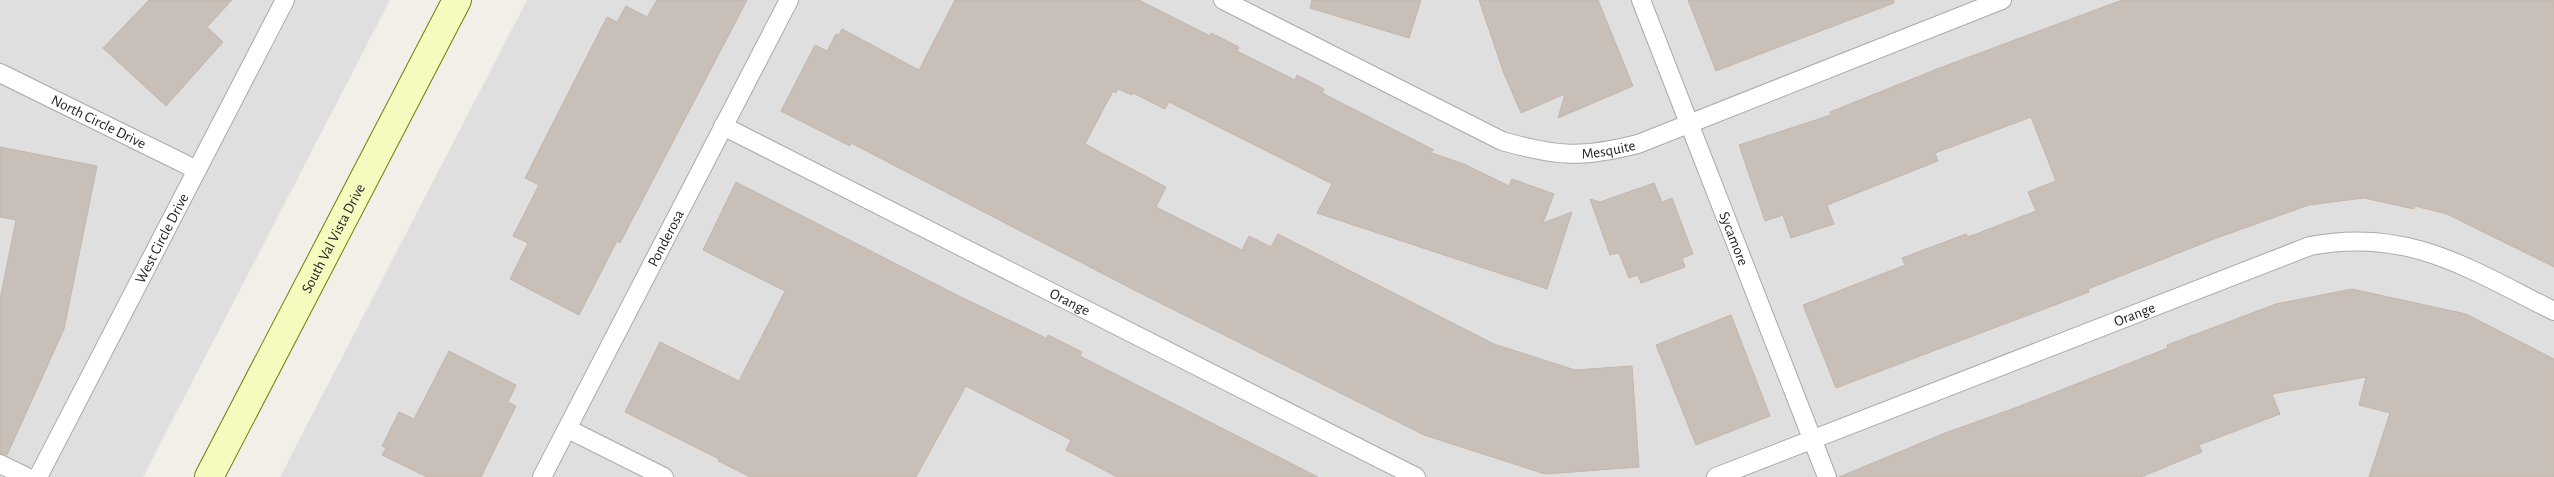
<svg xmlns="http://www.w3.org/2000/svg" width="2554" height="477" font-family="'Alegreya Sans',sans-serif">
<rect width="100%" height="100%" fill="#f2efe9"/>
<g fill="#e0dfdf">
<polygon points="0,0 390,0 143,477 0,477"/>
<polygon points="527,0 2554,0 2554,477 280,477"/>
</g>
<g fill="#c7bfb8" stroke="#c4b6ab">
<polygon points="149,0 232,0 207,27 223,42 166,106 103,48"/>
<polygon points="657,0 747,0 620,243 617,241 579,315 510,279 528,243 513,236 539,185 525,178 607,17 617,22 626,6 647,17"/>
<polygon points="955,0 1139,0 1210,36 1211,33 1239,47 1237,51 1295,80 1297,75 1324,89 1322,93 1434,150 1429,152 1464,164 1509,186 1512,179 1554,194 1543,223 1572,212 1547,289 1317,213 1332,184 1169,102 1165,109 1133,93 1132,95 1118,89 1116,93 1113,91 1085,144 1166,187 1156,207 1242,250 1249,236 1271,247 1278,234 1494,344 1575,370 1632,366 1639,467 1545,474 1424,435 1136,291 851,143 850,146 781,111 815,45 827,51 836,34 839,35 842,29 919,70"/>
<polygon points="1312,0 1421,0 1409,38 1310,8"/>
<polygon points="1479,0 1598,0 1633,86 1558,118 1565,94 1521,113 1503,71"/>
<polygon points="1688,0 1894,0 1894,3 1716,71"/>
<polygon points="2122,0 2554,0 2554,267 2447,214 2415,206 2414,209 2364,198 2309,205 2214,239 2088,289 2089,292 1836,388 1803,305 1905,265 1902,258 1966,234 1968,237 2036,211 2028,192 2056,181 2031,117 1935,153 1938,161 1827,205 1834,224 1791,238 1783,215 1765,221 1739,145 1831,115 1830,112 1937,69"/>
<polygon points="0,147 97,166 64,329 7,455 0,453 0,299 16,220 0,217"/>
<polygon points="736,182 957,295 1046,338 1048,335 1082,352 1080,356 1318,477 1117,477 1066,450 1071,440 966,386 916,477 750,477 718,461 719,459 625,412 660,342 739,381 785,291 703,250"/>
<polygon points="1654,183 1662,202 1672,198 1693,254 1682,258 1685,267 1641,283 1638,275 1629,278 1619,253 1610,255 1590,199 1600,202"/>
<polygon points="2352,289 2466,314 2554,359 2554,477 2369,477 2390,413 2359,405 2366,377 2272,394 2280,414 2199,445 2202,452 2141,477 1839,477 1945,433 2015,408 2168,348 2167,345 2276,304"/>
<polygon points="1731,315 1770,416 1696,445 1656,345"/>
<polygon points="449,351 516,385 508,402 516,406 481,477 427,477 382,455 386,448 382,446 399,412 414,419"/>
</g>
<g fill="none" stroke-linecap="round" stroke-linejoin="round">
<defs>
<g id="lane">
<path id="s1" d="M1223,0l279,141c56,16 80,17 136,3l364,-144"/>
<path id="s2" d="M1641,0l186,477"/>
<path id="s3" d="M0,73l197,97"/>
<path id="s4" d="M723,126l693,351"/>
<polyline points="568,429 664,477"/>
<polyline points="0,464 27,477"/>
<path id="s5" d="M38,477l247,-477"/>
<path id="s6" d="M542,477l247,-477"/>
<path id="s7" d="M1716,477l594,-231c99,-19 159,23 244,65"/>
</g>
<g id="secondary">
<path id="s8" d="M209,477l248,-477"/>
</g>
</defs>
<use href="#lane" stroke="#a9a9a9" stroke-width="20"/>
<use href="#secondary" stroke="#707d05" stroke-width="30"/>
<use href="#lane" stroke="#fff" stroke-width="18"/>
<use href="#secondary" stroke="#f7fabf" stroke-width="28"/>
</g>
<g text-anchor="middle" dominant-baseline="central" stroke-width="4.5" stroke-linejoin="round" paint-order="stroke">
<g font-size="15" fill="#222" stroke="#fff">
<text stroke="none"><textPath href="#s3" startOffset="110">North Circle Drive</textPath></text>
<text stroke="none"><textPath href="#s1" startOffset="421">Mesquite</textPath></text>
<text stroke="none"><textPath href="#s6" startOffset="269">Ponderosa</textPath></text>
<text stroke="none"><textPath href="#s5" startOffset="269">West Circle Drive</textPath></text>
<text stroke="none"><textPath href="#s8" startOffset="269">South Val Vista Drive</textPath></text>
<text stroke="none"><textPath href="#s2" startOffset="256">Sycamore</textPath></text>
<text stroke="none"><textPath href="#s4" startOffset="389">Orange</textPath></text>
<text stroke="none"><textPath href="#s7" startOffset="449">Orange</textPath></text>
</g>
</g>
</svg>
